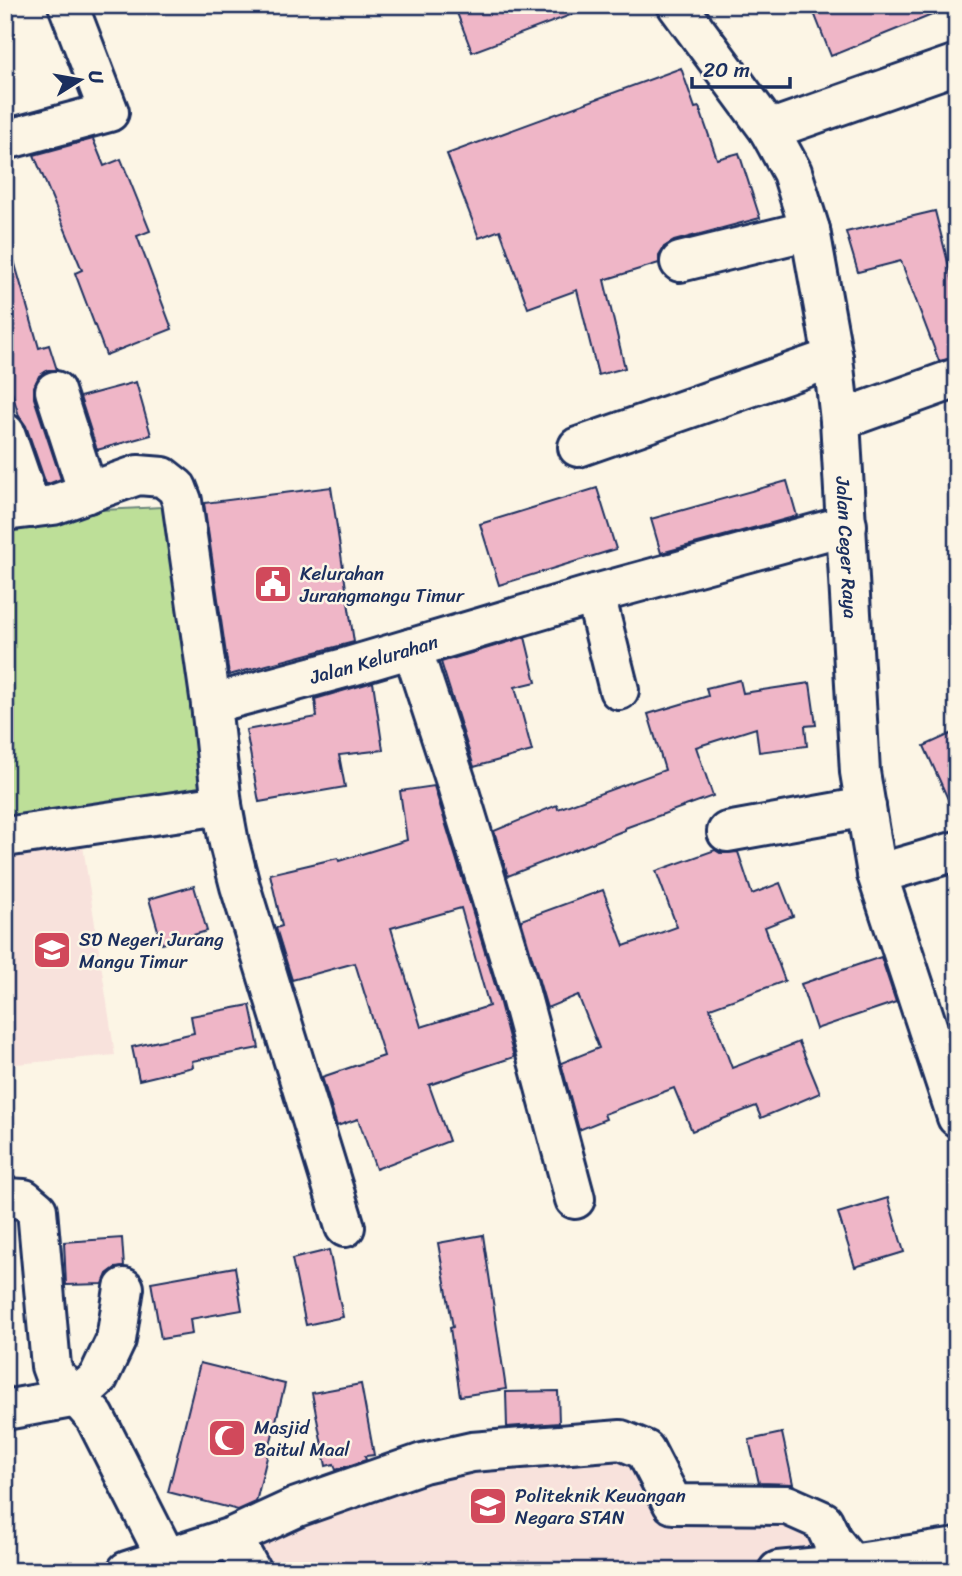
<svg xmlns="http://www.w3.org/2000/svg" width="962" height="1576" font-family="Sriracha,sans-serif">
<rect width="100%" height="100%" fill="#fcf5e5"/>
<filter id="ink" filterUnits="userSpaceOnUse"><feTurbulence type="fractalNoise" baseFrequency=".0143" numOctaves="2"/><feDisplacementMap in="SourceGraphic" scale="14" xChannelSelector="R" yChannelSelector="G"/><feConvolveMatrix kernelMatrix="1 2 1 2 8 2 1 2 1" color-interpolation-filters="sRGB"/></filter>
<g filter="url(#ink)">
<g fill="#f8e2dc">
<polygon points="81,833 115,1055 5,1065 5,844"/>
<polygon points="473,1445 656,1447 669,1513 836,1522 837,1571 212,1571 205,1555"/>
</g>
<polygon fill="#bddf98" stroke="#6c877b" stroke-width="2" points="181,506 219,811 5,844 5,515"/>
<g fill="#efb6c7" stroke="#1b2f5e" stroke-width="2" fill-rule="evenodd">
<polygon points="454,5 589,5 589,8 472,52"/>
<polygon points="811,5 954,5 954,6 831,56"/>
<polygon points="681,68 695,108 699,107 717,159 739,153 760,218 674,241 664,247 659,255 659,263 604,280 625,368 598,375 577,290 528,308 500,230 479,238 447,154"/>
<polygon points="93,139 104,166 121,159 150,231 137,236 172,329 106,355 75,273 82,270 34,155"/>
<polygon points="935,211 957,298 957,357 939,361 901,261 858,272 846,232"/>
<polygon points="13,257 39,348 49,345 57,370 48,370 39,376 34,387 34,398 61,479 48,484 46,484 26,426 19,416 5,369 5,258"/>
<polygon points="136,382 151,435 97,450 80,397"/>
<polygon points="787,481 797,516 661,553 651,519"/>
<polygon points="331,487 354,642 229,675 204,503"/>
<polygon points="597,488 616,549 499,585 480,524"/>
<polygon points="525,637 536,682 515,687 532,751 474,767 441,662"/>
<polygon points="740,680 743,693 810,683 816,725 805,726 807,746 759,752 756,728 696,747 713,796 625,828 625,830 508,876 494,831 557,805 558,809 665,770 648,714 708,696 706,688"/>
<polygon points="373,682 383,750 339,755 345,787 259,802 246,730 317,717 315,699"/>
<polygon points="957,731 957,819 924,746"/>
<path d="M434,786l62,202 18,69 -85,28 20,56 -73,28 -18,-50 -21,7 -15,-49 62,-21 -29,-93 -63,17 -16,-52 6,-2 -12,-52 68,-16 1,3 68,-21 -7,-49zM461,908l28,98 -68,21 -30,-99z"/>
<polygon points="715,850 720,853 738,852 752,894 780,883 793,916 765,927 785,981 710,1008 732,1068 799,1042 820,1093 761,1118 756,1106 692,1131 674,1088 604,1114 606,1119 579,1130 561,1063 599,1048 578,995 547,1008 521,920 603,890 624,946 677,927 656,871"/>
<polygon points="194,886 207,931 162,944 149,899"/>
<polygon points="881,957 896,1002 816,1029 801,984"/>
<polygon points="250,1005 259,1048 192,1061 193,1067 139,1080 132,1047 194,1033 191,1016"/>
<polygon points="888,1198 904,1252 855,1267 838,1213"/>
<polygon points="483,1235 506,1389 460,1396 450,1328 453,1327 438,1243"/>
<polygon points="122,1238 124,1267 115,1268 107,1274 103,1284 66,1285 64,1242"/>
<polygon points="329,1250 343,1317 306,1325 292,1259"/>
<polygon points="235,1267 242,1310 190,1319 192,1334 161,1339 151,1282"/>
<polygon points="200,1363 285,1384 256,1502 238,1510 168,1492"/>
<polygon points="361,1384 374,1455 365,1456 366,1460 336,1470 334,1464 326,1466 312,1393"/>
<polygon points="558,1391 559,1423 507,1427 506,1392"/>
<polygon points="782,1433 793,1484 759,1483 749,1440"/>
</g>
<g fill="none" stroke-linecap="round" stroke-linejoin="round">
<defs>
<g id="minor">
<polyline points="769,130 957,64"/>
<polyline points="5,140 109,112 68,5"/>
<polyline points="680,262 810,230"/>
<polyline points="55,391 88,493"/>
<polyline points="840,420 957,378"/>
<polyline points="5,433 31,508"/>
<polyline points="578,447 833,358"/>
<polyline points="5,511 53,505 138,475 163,477 177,488 182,501 211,704"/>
<polyline points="595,594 619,690"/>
<polyline points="412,648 457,785 517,982 575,1199"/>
<polyline points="222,805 229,843 240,886 345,1227"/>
<polyline points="727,832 866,807"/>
<path id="s1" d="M5,837l217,-32 -11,-101 137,-37 247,-73 252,-69"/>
<polyline points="877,874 957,851"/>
<polyline points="5,1198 24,1199 37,1210 51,1366 55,1377 71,1391"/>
<polyline points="77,1397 95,1417 167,1559"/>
<polyline points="5,1410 77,1397 98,1378 116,1340 124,1288"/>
<polyline points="232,1537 251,1571"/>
<polyline points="127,1571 232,1537 297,1507 423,1463 472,1452 621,1440 645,1450 673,1504 787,1505 823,1521 832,1540 851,1564"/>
<polyline points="778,1571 851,1564 957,1548"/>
</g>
<g id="major">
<path id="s2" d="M677,5l92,125 23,42 18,58 23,128 7,62 20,352 17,102 80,243"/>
</g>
</defs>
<use href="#minor" stroke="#1b2f5e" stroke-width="44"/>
<use href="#major" stroke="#1b2f5e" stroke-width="44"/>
<use href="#minor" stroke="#fcf5e5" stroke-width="38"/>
<use href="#major" stroke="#fcf5e5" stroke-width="38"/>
</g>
</g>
<defs>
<symbol id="civic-square" viewBox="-11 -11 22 22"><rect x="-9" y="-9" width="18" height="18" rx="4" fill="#d1495b" stroke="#fcf5e5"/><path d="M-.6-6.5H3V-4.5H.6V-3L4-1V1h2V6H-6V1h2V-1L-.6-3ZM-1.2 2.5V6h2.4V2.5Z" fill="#fff"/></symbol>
<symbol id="school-square" viewBox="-11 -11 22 22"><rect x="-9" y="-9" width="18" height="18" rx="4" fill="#d1495b" stroke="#fcf5e5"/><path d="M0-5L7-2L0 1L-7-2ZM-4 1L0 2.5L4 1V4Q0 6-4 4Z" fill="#fff"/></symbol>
<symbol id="mosque-square" viewBox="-11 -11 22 22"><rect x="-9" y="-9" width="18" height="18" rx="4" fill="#d1495b" stroke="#fcf5e5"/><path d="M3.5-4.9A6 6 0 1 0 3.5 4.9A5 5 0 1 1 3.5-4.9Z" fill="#fff"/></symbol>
<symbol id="university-square" viewBox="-11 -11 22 22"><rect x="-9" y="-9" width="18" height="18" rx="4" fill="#d1495b" stroke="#fcf5e5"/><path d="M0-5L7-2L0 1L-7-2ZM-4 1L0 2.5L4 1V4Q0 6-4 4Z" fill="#fff"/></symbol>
</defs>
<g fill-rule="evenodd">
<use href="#civic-square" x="251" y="562" width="44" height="44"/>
<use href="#school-square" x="30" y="928" width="44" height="44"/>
<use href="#mosque-square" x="205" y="1416" width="44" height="44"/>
<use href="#university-square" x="466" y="1484" width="44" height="44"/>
</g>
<g text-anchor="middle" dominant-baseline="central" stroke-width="5" stroke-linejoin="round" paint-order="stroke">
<g font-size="19" fill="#1b2f5e" stroke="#fcf5e5">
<text stroke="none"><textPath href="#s2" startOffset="584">Jalan Ceger Raya</textPath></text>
<text stroke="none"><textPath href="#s1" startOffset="490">Jalan Kelurahan</textPath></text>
</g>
<g font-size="19" fill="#1b2f5e" stroke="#fcf5e5" text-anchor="start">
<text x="300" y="573">Kelurahan<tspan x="300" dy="22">Jurangmangu Timur</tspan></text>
<text x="79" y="939">SD Negeri Jurang<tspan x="79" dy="22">Mangu Timur</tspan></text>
<text x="254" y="1427">Masjid<tspan x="254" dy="22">Baitul Maal</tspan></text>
<text x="515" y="1495">Politeknik Keuangan<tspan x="515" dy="22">Negara STAN</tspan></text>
</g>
</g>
<rect width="962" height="1576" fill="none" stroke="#fcf5e5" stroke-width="28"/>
<rect x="14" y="14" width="934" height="1548" fill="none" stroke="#1b2f5e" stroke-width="2.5" filter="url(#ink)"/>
<g transform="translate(80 80) rotate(79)" stroke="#fcf5e5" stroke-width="5" paint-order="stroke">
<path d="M0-5L12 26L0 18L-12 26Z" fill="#1b2f5e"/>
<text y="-10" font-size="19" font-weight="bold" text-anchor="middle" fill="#1b2f5e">U</text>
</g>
<path d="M692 77v10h98v-10" fill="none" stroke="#1b2f5e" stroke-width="3.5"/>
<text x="703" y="77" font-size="21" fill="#1b2f5e" stroke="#fcf5e5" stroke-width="5" paint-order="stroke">20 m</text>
</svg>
